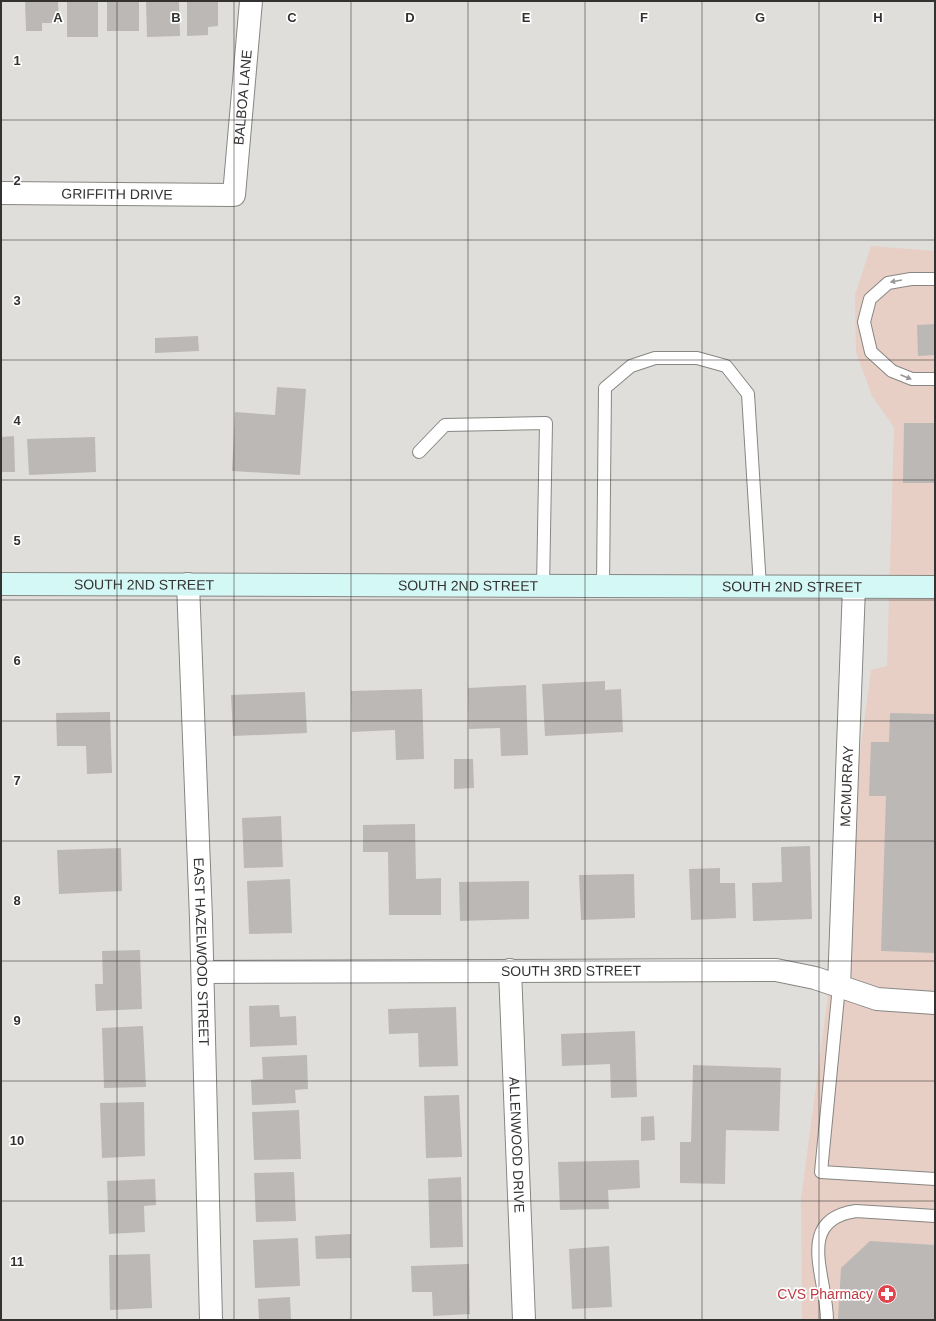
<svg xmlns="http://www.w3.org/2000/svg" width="936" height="1321" font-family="Arial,sans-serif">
<rect width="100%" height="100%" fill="#e0dedb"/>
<polygon fill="#e7cfc5" points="871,246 935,251 935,1320 802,1320 801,1199 871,670 887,666 894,427 872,396 856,352 855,295"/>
<g fill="#bcb8b6">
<polygon points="25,1 58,1 59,23 42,23 42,31 26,31"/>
<rect x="67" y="1" width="31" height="36"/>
<rect x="107" y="1" width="32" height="30"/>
<polygon points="146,1 179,1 180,36 147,37"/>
<polygon points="187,1 218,1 218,26 208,27 208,35 187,36"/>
<polygon points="935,324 935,355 918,356 917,325"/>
<polygon points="198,336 199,351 155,353 155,338"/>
<polygon points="277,387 306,389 300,475 232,471 235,412 275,415"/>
<polygon points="904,423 935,423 935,483 903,483"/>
<polygon points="14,436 15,472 1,472 1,437"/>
<polygon points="95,437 96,472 29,475 27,439"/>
<polygon points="605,681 605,690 621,689 623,732 545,736 542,684"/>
<polygon points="526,685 528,755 501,756 500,728 469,729 468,688"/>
<polygon points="422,689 424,759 396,760 395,730 352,732 351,691"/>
<polygon points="305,692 307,733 233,736 231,695"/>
<polygon points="110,712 112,773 87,774 86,746 57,746 56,713"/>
<polygon points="890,713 935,714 935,953 881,951 886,796 869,796 871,742 889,742"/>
<polygon points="454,759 473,759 474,788 454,789"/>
<polygon points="281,816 283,867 244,868 242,818"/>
<polygon points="415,824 416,879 441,878 441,915 389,915 388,852 363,852 363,825"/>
<polygon points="810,846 812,919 753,921 752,883 782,882 781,847"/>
<polygon points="121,848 122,891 59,894 57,850"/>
<polygon points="720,868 720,883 735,883 736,918 691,920 689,869"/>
<polygon points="634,874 635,918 581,920 579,875"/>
<polygon points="290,879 292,933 249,934 247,881"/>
<polygon points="529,881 529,919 460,921 459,882"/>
<polygon points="140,950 142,1009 96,1011 95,984 103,984 102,951"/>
<polygon points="279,1005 280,1017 296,1016 297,1045 250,1047 249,1006"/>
<polygon points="456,1007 458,1066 419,1067 418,1033 389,1034 388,1009"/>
<polygon points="143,1026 146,1087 104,1088 102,1028"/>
<polygon points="635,1031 637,1097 611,1098 610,1064 562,1066 561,1034"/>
<polygon points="307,1055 308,1089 295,1090 296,1103 252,1105 251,1080 263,1079 262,1057"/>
<polygon points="693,1065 781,1068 779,1131 726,1130 725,1184 680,1183 680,1142 691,1142"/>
<polygon points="459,1095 462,1157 426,1158 424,1096"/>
<polygon points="144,1102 145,1156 102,1158 100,1103"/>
<polygon points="299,1110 301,1159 254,1160 252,1112"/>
<polygon points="654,1116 655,1140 641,1141 641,1117"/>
<polygon points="639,1160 640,1188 608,1190 609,1209 560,1210 558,1162"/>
<polygon points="294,1172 296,1221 256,1222 254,1173"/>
<polygon points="461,1177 463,1247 430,1248 428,1179"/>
<polygon points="155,1179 156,1205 144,1206 145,1232 109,1234 107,1181"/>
<polygon points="351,1234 351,1258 316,1259 315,1236"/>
<polygon points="298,1238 300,1286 255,1288 253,1240"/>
<polygon points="870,1241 935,1245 935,1320 838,1320 841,1268"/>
<polygon points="609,1246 612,1307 572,1309 569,1249"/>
<polygon points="150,1254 152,1308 110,1310 109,1255"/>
<polygon points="469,1264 470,1314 433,1316 432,1292 412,1292 411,1266"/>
<polygon points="290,1297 291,1320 259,1320 258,1299"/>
</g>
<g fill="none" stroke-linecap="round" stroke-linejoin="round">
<defs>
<g id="service">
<polyline points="935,279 911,279 888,283 870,299 864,322 871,352 892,371 912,379 935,379"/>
<polyline points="419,452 445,425 546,423 543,587"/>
<polyline points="603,586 605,388 631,366 655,358 697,358 726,366 748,394 760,587"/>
<polyline points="839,986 821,1172 935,1179"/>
<path d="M827,1320c0,-43 -33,-100 29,-109l79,5"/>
</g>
<g id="minor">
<path id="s1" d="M1,193l233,2 17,-194"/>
<path id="s2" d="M188,584l13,334 10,402"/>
<path id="s3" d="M510,970l14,350"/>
<path id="s4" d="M203,972l573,-2 39,8 62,21 58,4"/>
<path id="s5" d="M839,986l15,-399"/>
</g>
<g id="secondary">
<path id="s6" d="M1,584l934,3"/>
</g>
</defs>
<use href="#service" stroke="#888683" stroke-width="14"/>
<use href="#minor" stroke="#888683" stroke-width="24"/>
<use href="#secondary" stroke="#888683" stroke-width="24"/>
<use href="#service" stroke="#fff" stroke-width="12"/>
<use href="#minor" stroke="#fff" stroke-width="22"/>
<use href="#secondary" stroke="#d3f8f5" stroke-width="22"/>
</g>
<defs><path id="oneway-solid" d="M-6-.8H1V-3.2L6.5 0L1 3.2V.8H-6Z"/></defs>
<g fill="#999898">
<use href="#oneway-solid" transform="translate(896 281) rotate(170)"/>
<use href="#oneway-solid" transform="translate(906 377) rotate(23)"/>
</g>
<path fill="none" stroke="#333231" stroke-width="1" stroke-opacity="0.55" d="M117,1v1319M234,1v1319M351,1v1319M468,1v1319M585,1v1319M702,1v1319M819,1v1319M1,120h934M1,240h934M1,360h934M1,480h934M1,600h934M1,721h934M1,841h934M1,961h934M1,1081h934M1,1201h934"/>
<defs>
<symbol id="pharmacy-disc" viewBox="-11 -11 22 22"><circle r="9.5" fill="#e0444e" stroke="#fff"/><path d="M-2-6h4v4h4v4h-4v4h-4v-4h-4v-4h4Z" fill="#fff"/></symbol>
</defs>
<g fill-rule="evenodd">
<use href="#pharmacy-disc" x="876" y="1283" width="22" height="22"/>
</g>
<g text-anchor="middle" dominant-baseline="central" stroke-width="3.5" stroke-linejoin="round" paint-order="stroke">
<g font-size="14" fill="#333231" stroke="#fff">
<text stroke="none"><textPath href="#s1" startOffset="331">BALBOA LANE</textPath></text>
<text stroke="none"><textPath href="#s1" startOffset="116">GRIFFITH DRIVE</textPath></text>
<text stroke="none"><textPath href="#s6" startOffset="143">SOUTH 2ND STREET</textPath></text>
<text stroke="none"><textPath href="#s6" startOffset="467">SOUTH 2ND STREET</textPath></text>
<text stroke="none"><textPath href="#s6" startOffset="791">SOUTH 2ND STREET</textPath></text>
<text stroke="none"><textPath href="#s5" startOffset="200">MCMURRAY</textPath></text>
<text stroke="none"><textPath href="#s2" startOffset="368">EAST HAZELWOOD STREET</textPath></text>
<text stroke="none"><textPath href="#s4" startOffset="368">SOUTH 3RD STREET</textPath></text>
<text stroke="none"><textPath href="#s3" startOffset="175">ALLENWOOD DRIVE</textPath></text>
</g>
<g font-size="14" fill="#be3a42" stroke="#fff" text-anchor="end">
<text x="873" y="1294">CVS Pharmacy</text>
</g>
</g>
<g font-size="13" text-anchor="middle" font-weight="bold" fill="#333231" stroke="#fff" stroke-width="3.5" stroke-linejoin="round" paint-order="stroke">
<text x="58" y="22">A</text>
<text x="176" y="22">B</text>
<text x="292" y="22">C</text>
<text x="410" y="22">D</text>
<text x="526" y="22">E</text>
<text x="644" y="22">F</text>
<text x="760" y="22">G</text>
<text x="878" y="22">H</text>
<text x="17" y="65">1</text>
<text x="17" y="185">2</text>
<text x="17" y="305">3</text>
<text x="17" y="425">4</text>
<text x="17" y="545">5</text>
<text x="17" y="665">6</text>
<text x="17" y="785">7</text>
<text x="17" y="905">8</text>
<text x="17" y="1025">9</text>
<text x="17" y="1145">10</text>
<text x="17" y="1266">11</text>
</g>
<rect width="936" height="1321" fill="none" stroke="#333231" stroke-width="4"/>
</svg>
